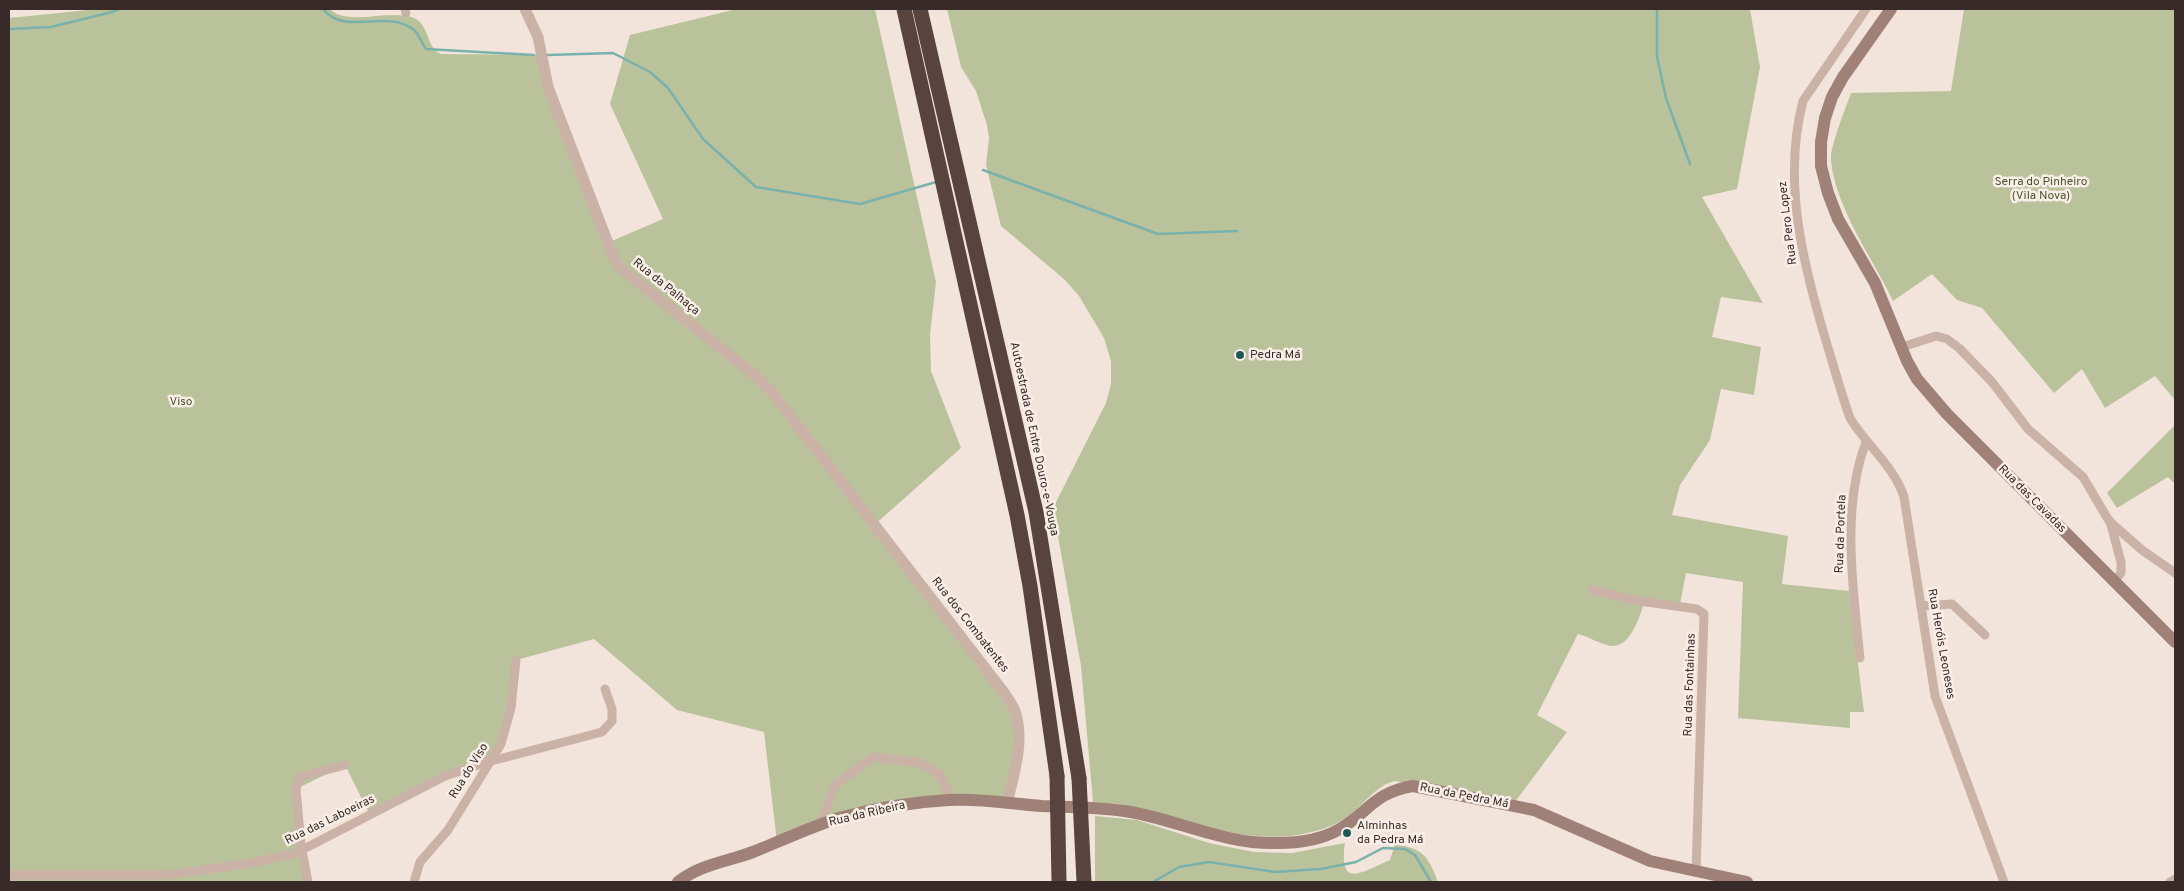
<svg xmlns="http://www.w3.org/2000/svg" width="2184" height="891" font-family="Overpass,sans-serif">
<rect width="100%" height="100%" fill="#f3e4db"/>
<g fill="#bac29b">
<path d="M98,9h232c17,18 62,-1 84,9 16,7 12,30 27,36l98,1 68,188 56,-24 -53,-115 20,-69 107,-26h138l61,273 -6,53 1,36 30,77 -89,79 131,164 16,45 -12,67 -114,2 -116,37 -13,-110 -87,-22 -83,-71 -78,21 -5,48 -20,53 -46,15 -75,39 -25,-50 -49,24 9,93h-296v-864z"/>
<path d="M947,9h803l10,58 -23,122 -35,8 61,106 -42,-6 -9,40 49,10 -7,48 -33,-6 -11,51 -30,45 -8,30 116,21 -6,48 67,7 15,121h-14v16l-112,-10 5,-136 -57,-9 -6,31 -34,-5c-6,14 -14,49 -35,47 -11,-2 -22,-9 -33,-12l-41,81 30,17 -52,70 -120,-21c-19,4 -32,25 -48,36 -9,6 -20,11 -31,14 -64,18 -124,-11 -186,-25 -12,-3 -25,-3 -37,-4l-12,-136 -28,-158 53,-105 5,-19v-23l-7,-23 -25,-42 -15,-17 -63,-53 -15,-61 3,-27 -2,-13 -11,-34 -15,-24z"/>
<path d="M1964,9h211v391l-20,-24 -50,32 -23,-39 -28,24 -72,-85 -25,-8 -25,-26 -39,27c-20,-42 -59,-96 -62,-142 -1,-12 15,-52 20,-66l100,-2z"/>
<polygon points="2175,425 2175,484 2168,477 2117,508 2107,493"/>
<path d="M1095,816l42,4 72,23 45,9 38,1 53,-10c-7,47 17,29 45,17l5,-16c29,5 33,12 43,38h-343z"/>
</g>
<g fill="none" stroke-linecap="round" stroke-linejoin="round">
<g stroke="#79b1ac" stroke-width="2.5">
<path d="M323,9c22,28 64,-1 91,21 5,4 8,14 12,19l108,6"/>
<polyline points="1657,9 1657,57 1666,98 1690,164"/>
<polyline points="9,29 51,27 112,12 119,9"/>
<polyline points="548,55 613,53 650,72 668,88 703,139 756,187 860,204 936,182"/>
<polyline points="983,170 1158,234 1237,231"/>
<polyline points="1153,882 1179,867 1209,862 1275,872 1321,869 1356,862 1383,848 1405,849 1415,855 1431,882"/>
</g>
<g stroke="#cbb2a7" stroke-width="9">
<polyline points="405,9 406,13"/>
<path d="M1866,9l-63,92c-21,80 0,163 23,240 8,26 15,52 24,77 16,27 44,48 54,79l31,199 69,186"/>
<polyline points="1902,347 1936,336 1947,339 1959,348 1992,382 2028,429 2083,477 2109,521 2142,550 2175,573"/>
<polyline points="2110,521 2121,562 2121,573 2114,581"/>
<polyline points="1592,590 1639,601 1697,609 1704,614 1696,872"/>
<polyline points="1921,606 1952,604 1985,635"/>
<path d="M1860,658c-7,-69 -19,-151 6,-216"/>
<polyline points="819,826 836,784 873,757 921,763 940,775 951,799"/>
<polyline points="9,875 168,875 251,863 296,853 445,776 491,761 602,732 612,721 612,709 605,689"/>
<polyline points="308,882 301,845 296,789 300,777 345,765"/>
<polyline points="414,882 420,862 448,830 501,744 511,708 516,660"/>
<polyline points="2170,882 2175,879"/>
</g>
<path stroke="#cbb2a7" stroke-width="11" d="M525,9l13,28 10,50 65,169 6,11 134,107 18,17 232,300c4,6 9,13 12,20 10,30 -1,63 -8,92"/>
<g stroke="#9f8178" stroke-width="12">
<polyline points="1891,9 1843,77 1832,97 1825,118 1821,142 1821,166 1828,193 1838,219 1875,283 1907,361 1917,379 1947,414 2175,642"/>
<path d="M678,882c23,-18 48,-20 75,-30 28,-11 57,-25 86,-34 36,-10 73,-16 110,-18 31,-2 63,4 93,6 29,1 60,1 89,6 49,9 96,33 147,31 20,0 42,-3 60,-13 31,-17 34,-37 75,-44l121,24 116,51 97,21"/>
</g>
<g stroke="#58433e" stroke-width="15">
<polyline points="904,9 1017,515 1030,586 1057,776"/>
<polyline points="920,9 1036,512 1079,778"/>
</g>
<g stroke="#58433e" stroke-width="15">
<polyline points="1057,776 1059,882"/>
<polyline points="1079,778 1084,882"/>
</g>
</g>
<g fill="#1c5a56" stroke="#faefe8" stroke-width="2">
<circle cx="1240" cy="355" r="5"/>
<circle cx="1347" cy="833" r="5"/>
</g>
<g text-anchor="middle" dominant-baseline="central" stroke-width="5" stroke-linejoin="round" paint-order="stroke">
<g font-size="12" fill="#4c562b" stroke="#faefe8">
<text x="2041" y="182">Serra do Pinheiro<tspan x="2041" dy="14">(Vila Nova)</tspan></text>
<text x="181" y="402">Viso</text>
</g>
<g font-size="12" fill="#372a28" stroke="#faefe8">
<text transform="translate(1788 223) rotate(-97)">Rua Pero Lopez</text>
<text transform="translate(666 287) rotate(39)">Rua da Palhaça</text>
<text transform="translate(1034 439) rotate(78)">Autoestrada de Entre Douro-e-Vouga</text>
<text transform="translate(2032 499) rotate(45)">Rua das Cavadas</text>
<text transform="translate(1841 534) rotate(-88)">Rua da Portela</text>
<text transform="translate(970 625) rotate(52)">Rua dos Combatentes</text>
<text transform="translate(1941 644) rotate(80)">Rua Heróis Leoneses</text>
<text transform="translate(1690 685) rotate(-88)">Rua das Fontainhas</text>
<text transform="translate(469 771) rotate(-58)">Rua do Viso</text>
<text transform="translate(1464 796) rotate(11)">Rua da Pedra Má</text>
<text transform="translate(867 814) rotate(-13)">Rua da Ribeira</text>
<text transform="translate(330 820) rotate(-26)">Rua das Laboeiras</text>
</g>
<g font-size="12" fill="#372a28" stroke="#faefe8" text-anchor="start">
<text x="1250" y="355">Pedra Má</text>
<text x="1357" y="826">Alminhas<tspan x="1357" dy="14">da Pedra Má</tspan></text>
</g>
</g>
<rect width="2184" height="891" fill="none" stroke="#372a28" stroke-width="20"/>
</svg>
